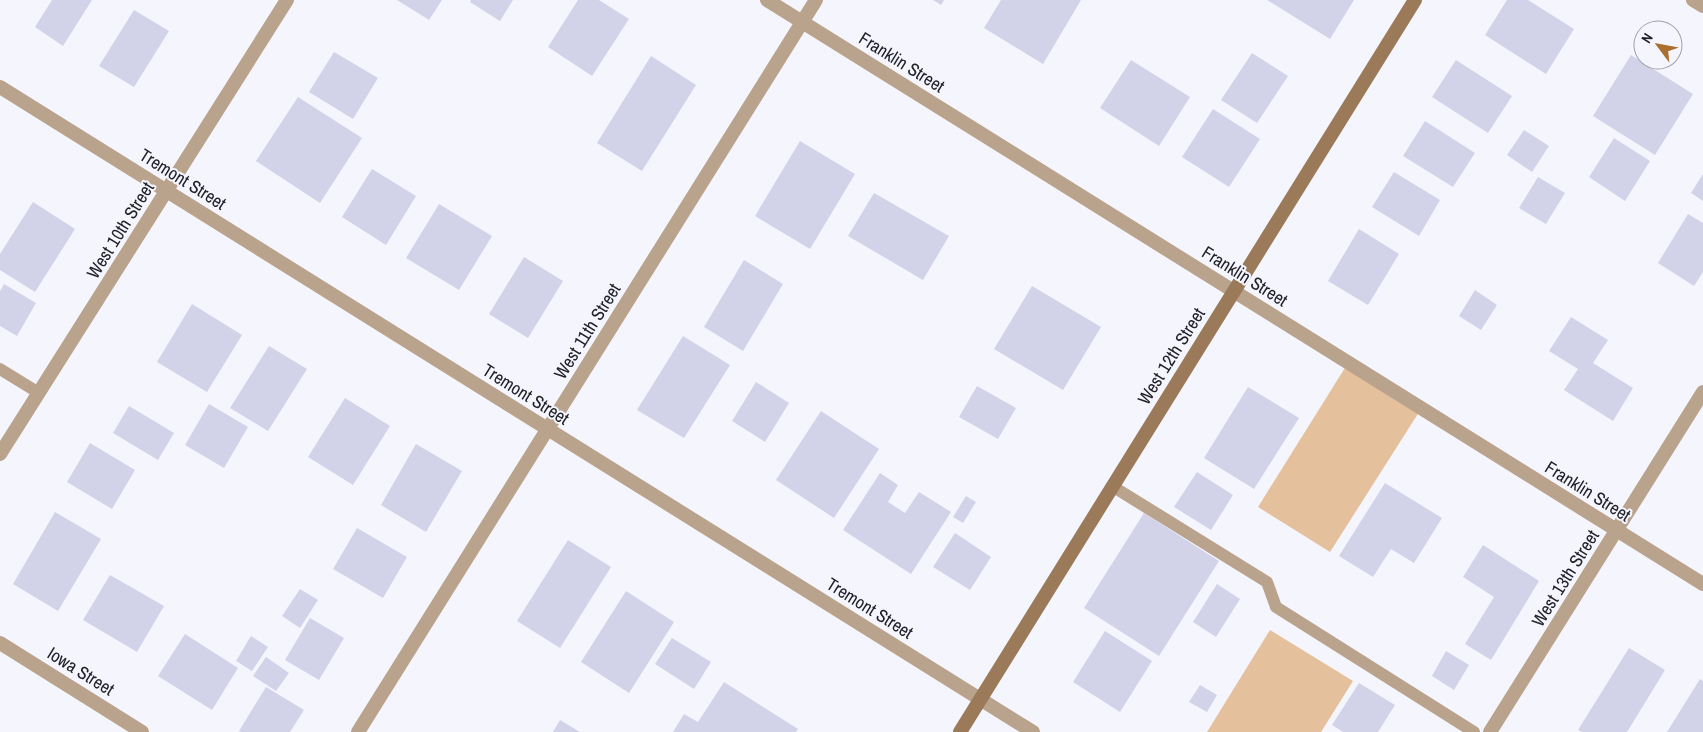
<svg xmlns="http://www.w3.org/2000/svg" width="1703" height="732" font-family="'Archivo Narrow',sans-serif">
  <rect width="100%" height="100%" fill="#f5f5fe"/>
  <path fill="#e5c09c" d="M1348,363L1421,409L1330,552L1258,507Z
    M1270,630L1353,681L1321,732H1207Z"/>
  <path fill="#d2d3e9" d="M52,0H92L63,46L35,27Z
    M397,0H442L429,20Z
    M471,0H513L500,21L470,2Z
    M578,0H599L629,19L592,76L548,47Z
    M933,0H944L941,5Z
    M1001,0H1081L1043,64L984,28Z
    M1267,0H1354L1330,39Z
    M1507,0H1528L1574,29L1546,74L1485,35Z
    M134,10L169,31L134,87L99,66Z
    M334,52L378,78L353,119L309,92Z
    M1252,53L1288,76L1257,123L1221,100Z
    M1631,55L1693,94L1655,155L1593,116Z
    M651,56L696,85L642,171L597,143Z
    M1131,60L1190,97L1159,146L1100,108Z
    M1456,60L1512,96L1488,133L1432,97Z
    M298,97L362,138L320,203L256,161Z
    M1213,109L1260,139L1229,187L1182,157Z
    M1425,121L1475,153L1453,187L1403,156Z
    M1524,130L1549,146L1532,172L1507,155Z
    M1614,138L1650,161L1625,201L1589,177Z
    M800,141L855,174L810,249L755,216Z
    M372,169L416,196L386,245L342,217Z
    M1394,172L1440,200L1419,236L1372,207Z
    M1703,174V201L1691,193Z
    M1538,177L1565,193L1546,224L1519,208Z
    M874,193L949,236L923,280L848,236Z
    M33,202L75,229L35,292L0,270V254Z
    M439,204L492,236L459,290L406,258Z
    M1688,214L1703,223V272L1694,286L1658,263Z
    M1359,229L1399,254L1368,305L1328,281Z
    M524,257L563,281L528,338L489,314Z
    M744,260L783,284L743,351L704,327Z
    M4,284L36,303L17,336L0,326V291Z
    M1032,286L1101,327L1063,390L994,349Z
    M1475,290L1497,305L1481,330L1459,316Z
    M192,304L242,335L207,392L157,362Z
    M1571,317L1608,340L1593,363L1633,388L1613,421L1564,390L1578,369L1549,351Z
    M683,336L730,365L684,438L637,410Z
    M269,346L307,369L268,431L230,408Z
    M756,382L789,403L765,442L732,421Z
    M977,386L1016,408L998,439L959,417Z
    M1248,387L1299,418L1254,489L1204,458Z
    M345,398L390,426L353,485L308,457Z
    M209,404L248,427L224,468L185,445Z
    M129,406L174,433L158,460L113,433Z
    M821,411L879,449L834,518L776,480Z
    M90,443L135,470L112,509L67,482Z
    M416,444L462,471L426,532L381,505Z
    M1197,472L1233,495L1211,530L1174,507Z
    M880,473L898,485L888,502L905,513L919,492L951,512L911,574L843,530Z
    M1385,483L1442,518L1414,563L1391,549L1373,577L1339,556Z
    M966,496L976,502L963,523L953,517Z
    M55,512L101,539L58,611L13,584Z
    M1144,513L1219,561L1159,656L1084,608Z
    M357,528L407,557L383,598L333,569Z
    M955,533L991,557L970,590L933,567Z
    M568,540L611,567L560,648L517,621Z
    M1483,545L1539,581L1491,660L1465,644L1494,597L1463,577Z
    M110,575L164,606L137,652L83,620Z
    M1217,584L1240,599L1216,637L1193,622Z
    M300,589L318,600L300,628L282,616Z
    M626,591L674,622L629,693L581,662Z
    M310,618L344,638L319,680L285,660Z
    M1105,631L1152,661L1120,712L1073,682Z
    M185,634L238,668L212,710L158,676Z
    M251,636L268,647L252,671L236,661Z
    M672,638L711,662L694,689L655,664Z
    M1629,648L1665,670L1627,732H1582L1578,730Z
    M1446,651L1469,665L1454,690L1432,676Z
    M266,657L289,673L276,691L253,676Z
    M1700,679L1703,681V732H1667Z
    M724,682L798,729L796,732H673L684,714L698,722Z
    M1359,683L1395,705L1378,732H1343L1332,725Z
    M1200,685L1217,695L1207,712L1189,702Z
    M266,687L304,710L290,732H241L239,731Z
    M560,720L580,732H553Z"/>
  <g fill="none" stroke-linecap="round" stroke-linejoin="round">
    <path stroke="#baa38c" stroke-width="12" d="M0,369L39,393
      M1112,486L1267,582L1276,607L1474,732"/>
    <path stroke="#baa38c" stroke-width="14" d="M767,0L1703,584
      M1693,0L1703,6
      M0,87L1033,732
      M0,454L287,0
      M0,643L142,732
      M358,732L816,0
      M1490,732L1703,392"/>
    <path stroke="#9b7a59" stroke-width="14" d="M960,732L1415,0"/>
  </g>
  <g text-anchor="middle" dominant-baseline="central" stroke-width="4" stroke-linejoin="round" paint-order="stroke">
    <g font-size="18" fill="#212129" stroke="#f5f5fe">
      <text transform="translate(902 62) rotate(32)">Franklin Street</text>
      <text transform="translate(183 179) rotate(32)">Tremont Street</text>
      <text transform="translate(120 230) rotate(-58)">West 10th Street</text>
      <text transform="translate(1245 276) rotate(32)">Franklin Street</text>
      <text transform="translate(587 331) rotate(-58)">West 11th Street</text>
      <text transform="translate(1171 356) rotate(-58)">West 12th Street</text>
      <text transform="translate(526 394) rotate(32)">Tremont Street</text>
      <text transform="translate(1588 491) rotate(32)">Franklin Street</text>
      <text transform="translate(1565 578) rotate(-58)">West 13th Street</text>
      <text transform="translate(870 608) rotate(32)">Tremont Street</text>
      <text transform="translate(81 671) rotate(32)">Iowa Street</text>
    </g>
  </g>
  <g transform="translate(1658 45) rotate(302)"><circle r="24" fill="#f5f5fe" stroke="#a0a0a9"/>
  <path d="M0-4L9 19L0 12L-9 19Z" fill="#a9702f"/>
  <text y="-8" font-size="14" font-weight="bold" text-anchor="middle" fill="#212129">N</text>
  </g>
</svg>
